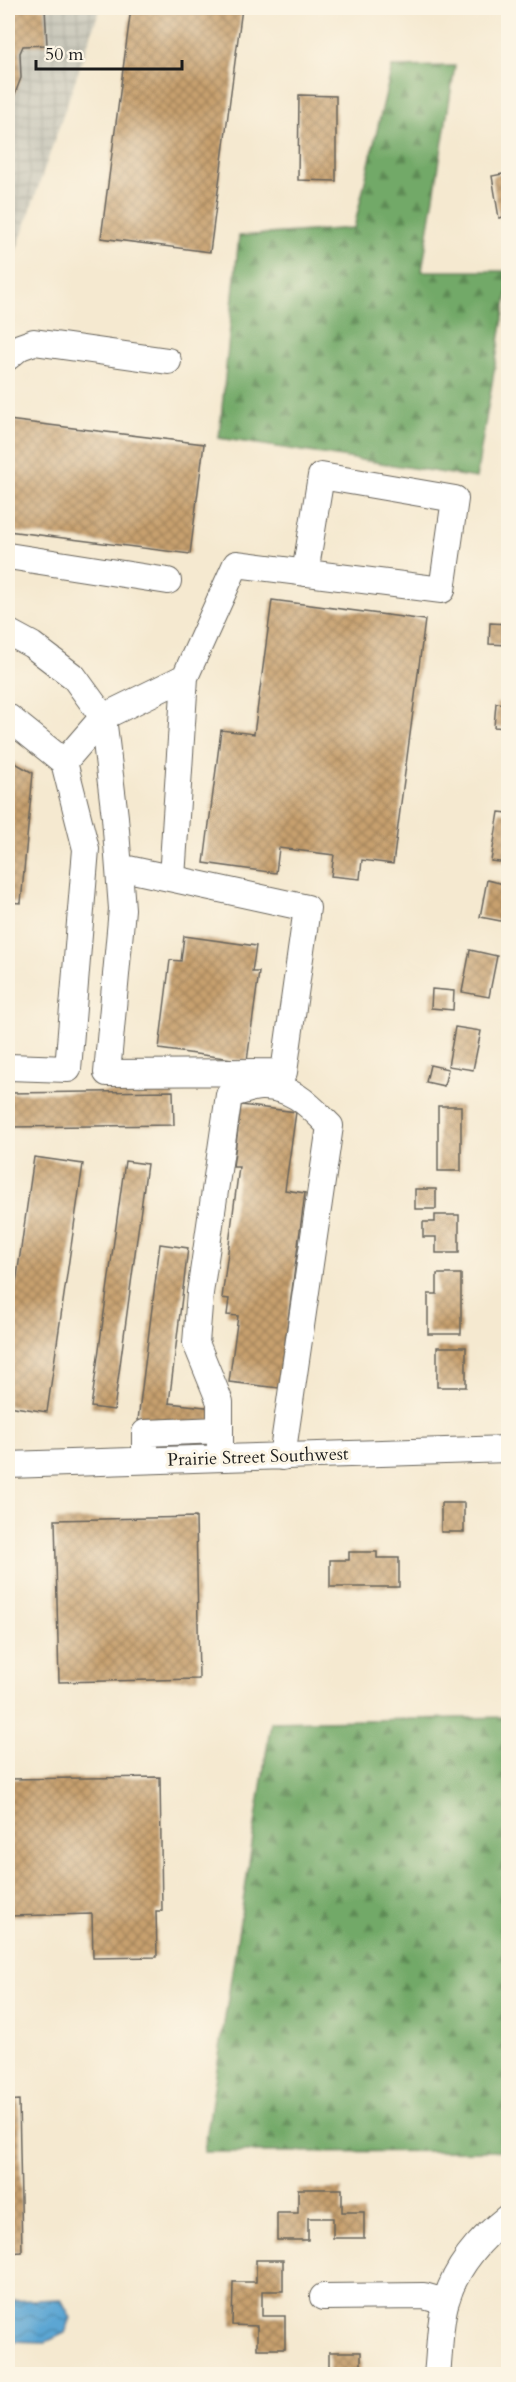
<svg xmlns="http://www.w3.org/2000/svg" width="516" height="2382" font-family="Cardo,serif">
  <defs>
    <pattern id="industrial-grid" width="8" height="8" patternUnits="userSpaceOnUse" patternTransform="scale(1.5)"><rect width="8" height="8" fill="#c6c5b8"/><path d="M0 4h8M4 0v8" fill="none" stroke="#aaa99e"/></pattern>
    <pattern id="forest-firs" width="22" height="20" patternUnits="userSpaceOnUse" patternTransform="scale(1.5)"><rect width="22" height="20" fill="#72a967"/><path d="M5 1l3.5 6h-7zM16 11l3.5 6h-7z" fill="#5d8954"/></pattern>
    <pattern id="water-waves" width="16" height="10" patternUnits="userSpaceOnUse" patternTransform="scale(1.5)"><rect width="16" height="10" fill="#5ba6d3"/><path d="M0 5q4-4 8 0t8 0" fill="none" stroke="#4a86aa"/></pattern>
    <pattern id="building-cross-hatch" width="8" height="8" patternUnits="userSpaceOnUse" patternTransform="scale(1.5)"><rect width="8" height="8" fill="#c7a06e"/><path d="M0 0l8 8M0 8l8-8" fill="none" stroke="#a1825a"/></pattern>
  </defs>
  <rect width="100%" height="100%" fill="#fcf5e5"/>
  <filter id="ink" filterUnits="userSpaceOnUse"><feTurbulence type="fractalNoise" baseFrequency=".0167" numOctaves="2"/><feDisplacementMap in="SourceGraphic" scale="12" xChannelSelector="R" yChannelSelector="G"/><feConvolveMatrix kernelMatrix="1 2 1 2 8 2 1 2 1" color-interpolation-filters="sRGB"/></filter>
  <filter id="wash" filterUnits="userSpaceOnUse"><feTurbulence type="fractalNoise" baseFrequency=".008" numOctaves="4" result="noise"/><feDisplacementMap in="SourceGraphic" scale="24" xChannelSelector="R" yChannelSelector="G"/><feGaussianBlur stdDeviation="1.35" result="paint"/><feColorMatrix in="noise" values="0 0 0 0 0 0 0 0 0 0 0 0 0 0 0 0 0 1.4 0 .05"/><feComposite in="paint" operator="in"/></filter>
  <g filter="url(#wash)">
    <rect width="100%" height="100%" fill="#f5e9d0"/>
    <path fill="url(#industrial-grid)" d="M8,8H100L8,275Z"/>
    <path fill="url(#forest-firs)" stroke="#476242" stroke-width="1.5" d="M455,66L422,271H508V289L476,478L219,438L239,236L354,228L392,67Z
      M508,1717V2151L204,2152L271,1722Z"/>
    <path fill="url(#water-waves)" stroke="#3c6178" stroke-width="1.5" d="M61,2299L71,2318L65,2333L46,2342L8,2341V2301Z"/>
    <g id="blocks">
      <path fill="url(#building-cross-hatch)" d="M8,8H45L47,45L23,46L20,53L21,78L8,112Z
        M131,8H242L210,252L101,238Z
        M299,95L336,96V181L298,180Z
        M508,173V216L499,218L492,176Z
        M8,420L204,444L190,554L8,531Z
        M272,600L425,620L393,864L362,860L360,879L331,876L334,855L279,848L276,873L204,863L221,730L254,734Z
        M490,623L508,624V645L489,644Z
        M496,703L508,704V728L494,727Z
        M8,759L33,773L21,903L8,902Z
        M499,812L508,813V863L491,861Z
        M487,880L508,885V907L506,922L480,917Z
        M184,936L256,946L252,972H259L247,1061L159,1049L170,960L181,961Z
        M470,950L497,956L489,997L462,992Z
        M432,989L454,991L453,1010L431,1008Z
        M455,1027L481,1031L473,1070L448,1066Z
        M430,1065L448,1069L444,1086L426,1082Z
        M173,1091L174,1125L8,1127V1093Z
        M241,1105L296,1112L285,1190L305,1193L279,1388L229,1382L238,1316L227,1315L229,1299L222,1298L239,1167H233Z
        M438,1106H461V1171H438Z
        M34,1157L83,1164L47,1412L8,1406V1339Z
        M125,1161L147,1164L114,1410L91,1407Z
        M415,1189H436V1209H415Z
        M435,1215H459V1253H436V1237H423V1222H435Z
        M160,1244L188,1248L169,1403L214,1408L211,1429L138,1420Z
        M437,1274H461V1334H428V1294H437Z
        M437,1347H466V1387H437Z
        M441,1503H464V1532H441Z
        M196,1517L199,1679L59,1682L55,1520Z
        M349,1552H377V1558H399V1587H330V1560H349Z
        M160,1777L162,1911H156L157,1957L93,1958L92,1914L8,1916V1779Z
        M19,2100L22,2252L8,2253V2101Z
        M298,2189H342V2212H364V2238H333V2218H308V2240H277V2213H298Z
        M256,2260H283V2291H262V2316H285V2349H257V2326L232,2325L233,2282H256Z
        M329,2352H361V2374H329Z"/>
    </g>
  </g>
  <g filter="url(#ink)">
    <use href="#blocks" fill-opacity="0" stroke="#68645b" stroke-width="1.5"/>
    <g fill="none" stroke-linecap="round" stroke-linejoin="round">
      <defs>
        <path id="minor" d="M8,357L20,347L34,342L168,361
          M8,556L168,581
          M8,632L32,645L74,677L103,717L115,817L122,909L107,1073L284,1072L307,908L119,867
          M8,717L64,762L86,849L68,1069L8,1067
          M64,762L103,717L185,677
          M172,878L185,677L236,564L442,590L455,499L321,476L305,573
          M220,1430V1402L196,1343L200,1293L229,1095C239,1093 251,1087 261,1087C293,1086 310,1106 330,1126L282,1457
          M145,1460V1433L220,1430V1447
          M8,1465L508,1449
          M323,2297L424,2296L445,2302
          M437,2374C440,2352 439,2322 446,2301C456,2266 480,2239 508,2217"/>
      </defs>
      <use href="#minor" stroke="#68645b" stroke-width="28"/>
      <use href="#minor" stroke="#fff" stroke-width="26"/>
    </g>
  </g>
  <g text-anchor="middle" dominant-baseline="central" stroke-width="6" stroke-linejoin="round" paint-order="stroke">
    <g font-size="18" fill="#1c1c1c" stroke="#fcf5e5">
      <text transform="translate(258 1457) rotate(-2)">Prairie Street Southwest</text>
    </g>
  </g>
  <rect width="516" height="2382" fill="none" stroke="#fcf5e5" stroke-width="30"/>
  <path d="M36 60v9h146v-9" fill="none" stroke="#1c1c1c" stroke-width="3"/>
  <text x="45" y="60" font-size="18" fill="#1c1c1c" stroke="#fcf5e5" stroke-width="4.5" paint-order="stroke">50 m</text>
</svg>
